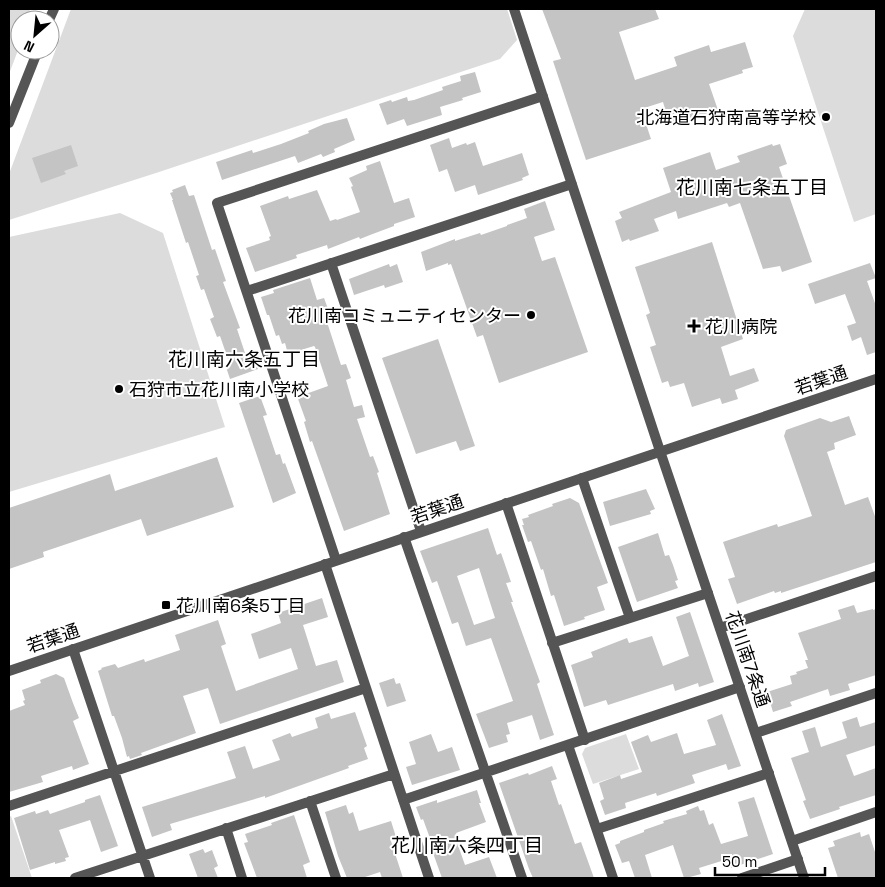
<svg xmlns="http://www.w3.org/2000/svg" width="885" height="887" font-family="'Space Grotesk','Noto Sans JP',sans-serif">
  <rect width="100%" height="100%" fill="#fff"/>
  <path fill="#dcdcdc" d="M9,9H30L28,20H20V45L9,74Z
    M71,9H507L517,40L500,59L156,173L9,220V174Z
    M805,9H876V214L854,222L793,36Z
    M120,213L163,233L225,427L9,492V237Z
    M626,734L639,769L593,784L582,754L585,748Z
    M11,816L32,878H9V817Z"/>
  <path fill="#c4c4c4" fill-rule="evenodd" d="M542,9H655L659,19L619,32L635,80L677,66L674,57L709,45L711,52L745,42L753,67L742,70L743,73L709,84L718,110L670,125L663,102L641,109L651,139L586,160L553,61L561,59Z
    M475,72L481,92L462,98L463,100L440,107L442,115L407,126L404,119L387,125L379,104L391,100L392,102L407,97L408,101L414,100L443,90L442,87L461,81L460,76Z
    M347,118L355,140L334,149L335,152L323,157L321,154L298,163L295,156L222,180L216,162L252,150L253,153L281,144L309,133L308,131L324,124Z
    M449,138L452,148L466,143L467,145L475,142L483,166L522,153L529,175L522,178L523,180L478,195L475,185L455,192L447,169L439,172L430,145Z
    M772,144L773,146L780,144L787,164L779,167L812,262L782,272L780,266L763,269L740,203L729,207L727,203L678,219L676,211L654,219L659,231L630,241L629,239L622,242L615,221L622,218L619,212L671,192L663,168L710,152L716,170L740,162L737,156Z
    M71,145L78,166L64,171L66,174L41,183L32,158Z
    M380,161L394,203L409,198L415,217L394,224V226L370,235L360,239L359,237L328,249L327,245L296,255L297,258L255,272L246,248L270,240L269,237L271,236L260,206L288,196L289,199L317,190L330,221L336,219L337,220L360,212L351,187L353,186L349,178L367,170L366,166Z
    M185,185L189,196L194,195L212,250L215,249L226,281L223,282L240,328L237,329L246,356L252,354L258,369L230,379L225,364L229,362L220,336L217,337L210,319L214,317L204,289L201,290L196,276L199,275L188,242L186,243L172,200H173L170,193L173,192L172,190Z
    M545,201L555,230L534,237L542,261L555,257L588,352L499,383L483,335L477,337L451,264L448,265V263L426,271L421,252L455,239V241L480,233L481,235L507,226V225L527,218L524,209Z
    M712,242L743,339L721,347L730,376L754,368L759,381L735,390L738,399L722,404L720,398L692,407L684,383L670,387L668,381L662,383L650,347L656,345L646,315L650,313L635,267Z
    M870,263L876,278L867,281L876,306V352L867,355L861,337L852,341L847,326L856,323L845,294L815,304L808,284Z
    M389,264L390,267L397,264L403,282L385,288L384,285L354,295L349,279Z
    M310,278L317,300L324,298L331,317L326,319L341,365L346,364L351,378L346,380L354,407L362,405L365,417L357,419L370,457L373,456L379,472L377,473L390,514L344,531L312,441L310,442L304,422L306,421L298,399L304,397L303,395L328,386L315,347L314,346L288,354L285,343L282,344L279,335L276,336L269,315H267L261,297L274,293L273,290Z
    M438,339L475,446L460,451L456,441L416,454L382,358Z
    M260,396L267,415L263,416L276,455L280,454L283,464L285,463L296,493L273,503L239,403Z
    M849,416L856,435L834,443L835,449L827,452L845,505L868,497L876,519V562L781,593V591L775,593L774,591L737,604L728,579L735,577L723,542L777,524L778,527L812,516L784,436L786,430L820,418L831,422Z
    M217,457L234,507L147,536L141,519L43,552L44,557L9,569V508L110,474L115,491Z
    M646,489L655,509L650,511L651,514L610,526L603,502Z
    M570,498L579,503L608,583L597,587L605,610L584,617L585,619L564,626L554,595L551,596L543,569L541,570L531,541L528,542L522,525H524L522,519L529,517L528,515L553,506L552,504Z
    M488,528L497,555L501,553L511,582L506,583L513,602H511L540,682L537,684L554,735L540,740L532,715L507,723L510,734L506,735L508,742L489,748L476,714L513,701L491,638L466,646L458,622L452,624L437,581L432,583L420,551ZM479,568L495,618L474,625L457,576Z
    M658,533L665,556L669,555L673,565L678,580L675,581L678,588L637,602L618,547Z
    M322,598L328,617L303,625L316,666L337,660L344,682L220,724L208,688L183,696L196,733L141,753L142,755L130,759L129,756L127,757L122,738L114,716H112L98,671L102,669L101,668L115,664L118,668L144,659L145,662L180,650L175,635L218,620L226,644L221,646L236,691L298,669L291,648L259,659L251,634L281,623L278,613Z
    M854,605L857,613L873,609V610L876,609V675L848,684L850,690L830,696L828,689L790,702L792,706L773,712L767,692L792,684L790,676L797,674L796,672L808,668L805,660H808L798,633L841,619L838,610Z
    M690,612L714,682L699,687L698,683L675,691L673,684L608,705L606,700L584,707L571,665L593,657L591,652L627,638L629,643L652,636L663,666L689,656L676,617Z
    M56,674L64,678L73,703L79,718L73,721L89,764L73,770L72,766L41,776L43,782L9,792V711L25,705L23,701L25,700L22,690L41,683L40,680Z
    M394,678L396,684L400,683L406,701L387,707L379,683Z
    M355,712L367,746L364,748L368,759L348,766L349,768L265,798V796L170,824L172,830L152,837L142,807L236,778L227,752L245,746L253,769L280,760L272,740L290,733L292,737L318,728L315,718L329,713L331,719Z
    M722,714L741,766L728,770L726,764L692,775L695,783L657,796L656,793L625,803L626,808L605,815L600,801L604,799L599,783L620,775L621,779L642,772L631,742L648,735L651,742L677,733L684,754L716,745L707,720Z
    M857,717L860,727L876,722V745L846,755L854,776L876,768V795L839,807L840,809L810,819L803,801L806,800L791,758L809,752L802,731L815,727L821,747L847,738L842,722Z
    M431,734L438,752L452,747L460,770L412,785L406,767L416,764L409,742Z
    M552,766L557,779L551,781L559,805L561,804L575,844L581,842L594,878H533L529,869L499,783L528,773L529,775Z
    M477,790L481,803H479L486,822L456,833L457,836L455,837L465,865L489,857L497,878H442L433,853L435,852L423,819L421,820L416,807L437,800V803Z
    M100,795L118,846L101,852L90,820L59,830L69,857L65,858L66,861L55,864V862L30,870L14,818L35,811L36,814L48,810L50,814L85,802V800Z
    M754,797L773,854L731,868L728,859L699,868L701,874L686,878H684L673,845L645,855L652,878H635L629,861L622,863L615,845L620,843V841L644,832V830L664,823L663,821L687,814L686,811L698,806L700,811L704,810L709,825L713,823L721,844L748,836L738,802Z
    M346,805L349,814L353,812L359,831L391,821L396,837L390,838L403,878H382L380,872L362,878H347L338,856L325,812Z
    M294,815L310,862L303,865L307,878H257L244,843L248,842L245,834L272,825L271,823Z
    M860,832L861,837L869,834L876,855V878H838L828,848L835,846L833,841Z
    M203,849L205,853L212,850L218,866L214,868L218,878H198L189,854Z"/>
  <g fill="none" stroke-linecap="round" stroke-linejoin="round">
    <path stroke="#555" stroke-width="10" d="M514,9L660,451
      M49,20L54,9
      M9,123L38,50
      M331,263L421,531
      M247,291L572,184
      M582,478L630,618
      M506,503L585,740
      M404,537L522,878
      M336,560L217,203L543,96
      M325,564L429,878
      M720,628L876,576
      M552,643L708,593
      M73,649L150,878
      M756,733L876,693
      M568,745L613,878
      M403,800L740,687
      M310,801L336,878
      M9,806L366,688
      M226,828L242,878
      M597,829L769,773
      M792,841L876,812
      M75,878L394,774
      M742,878L798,859"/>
    <path stroke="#555" stroke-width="10" d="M660,451L804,878
      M9,671L876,379"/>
  </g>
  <g fill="#000" stroke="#fff" stroke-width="2">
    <circle cx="826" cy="117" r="5"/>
    <circle cx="531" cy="315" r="5"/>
    <path d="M691.5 318.5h5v5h5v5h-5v5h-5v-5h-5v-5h5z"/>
    <circle cx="119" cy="389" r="5"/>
    <rect x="161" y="600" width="10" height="10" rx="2.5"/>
  </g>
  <g text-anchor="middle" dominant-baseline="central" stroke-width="4" stroke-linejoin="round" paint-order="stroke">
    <g font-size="18" fill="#000" stroke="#fff" text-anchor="start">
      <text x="816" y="117" text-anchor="end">北海道石狩南高等学校</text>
      <text x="521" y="315" text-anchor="end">花川南コミュニティセンター</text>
      <text x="705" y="326">花川病院</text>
      <text x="129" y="389">石狩市立花川南小学校</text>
      <text x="176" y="605">花川南6条5丁目</text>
    </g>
    <g font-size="18" fill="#000" stroke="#fff">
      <text transform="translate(821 380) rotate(-19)">若葉通</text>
      <text transform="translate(437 509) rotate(-19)">若葉通</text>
      <text transform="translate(53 638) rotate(-19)">若葉通</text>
      <text transform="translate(748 659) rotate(71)">花川南7条通</text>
    </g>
    <g font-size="19" fill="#000" stroke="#fff">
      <text x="752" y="187">花川南七条五丁目</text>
      <text x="244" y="359">花川南六条五丁目</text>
      <text x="467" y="845">花川南六条四丁目</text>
    </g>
  </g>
  <rect width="885" height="887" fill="none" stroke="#000000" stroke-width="20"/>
  <g transform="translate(35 35) rotate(207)"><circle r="24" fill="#ffffff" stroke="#999999"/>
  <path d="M0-4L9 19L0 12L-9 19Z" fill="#000000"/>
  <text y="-8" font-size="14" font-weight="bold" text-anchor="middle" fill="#000000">N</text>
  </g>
  <path d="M715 867v8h110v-8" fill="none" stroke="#000000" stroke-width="2.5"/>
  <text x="722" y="867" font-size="15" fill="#000000" stroke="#ffffff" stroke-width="4" paint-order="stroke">50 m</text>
</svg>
